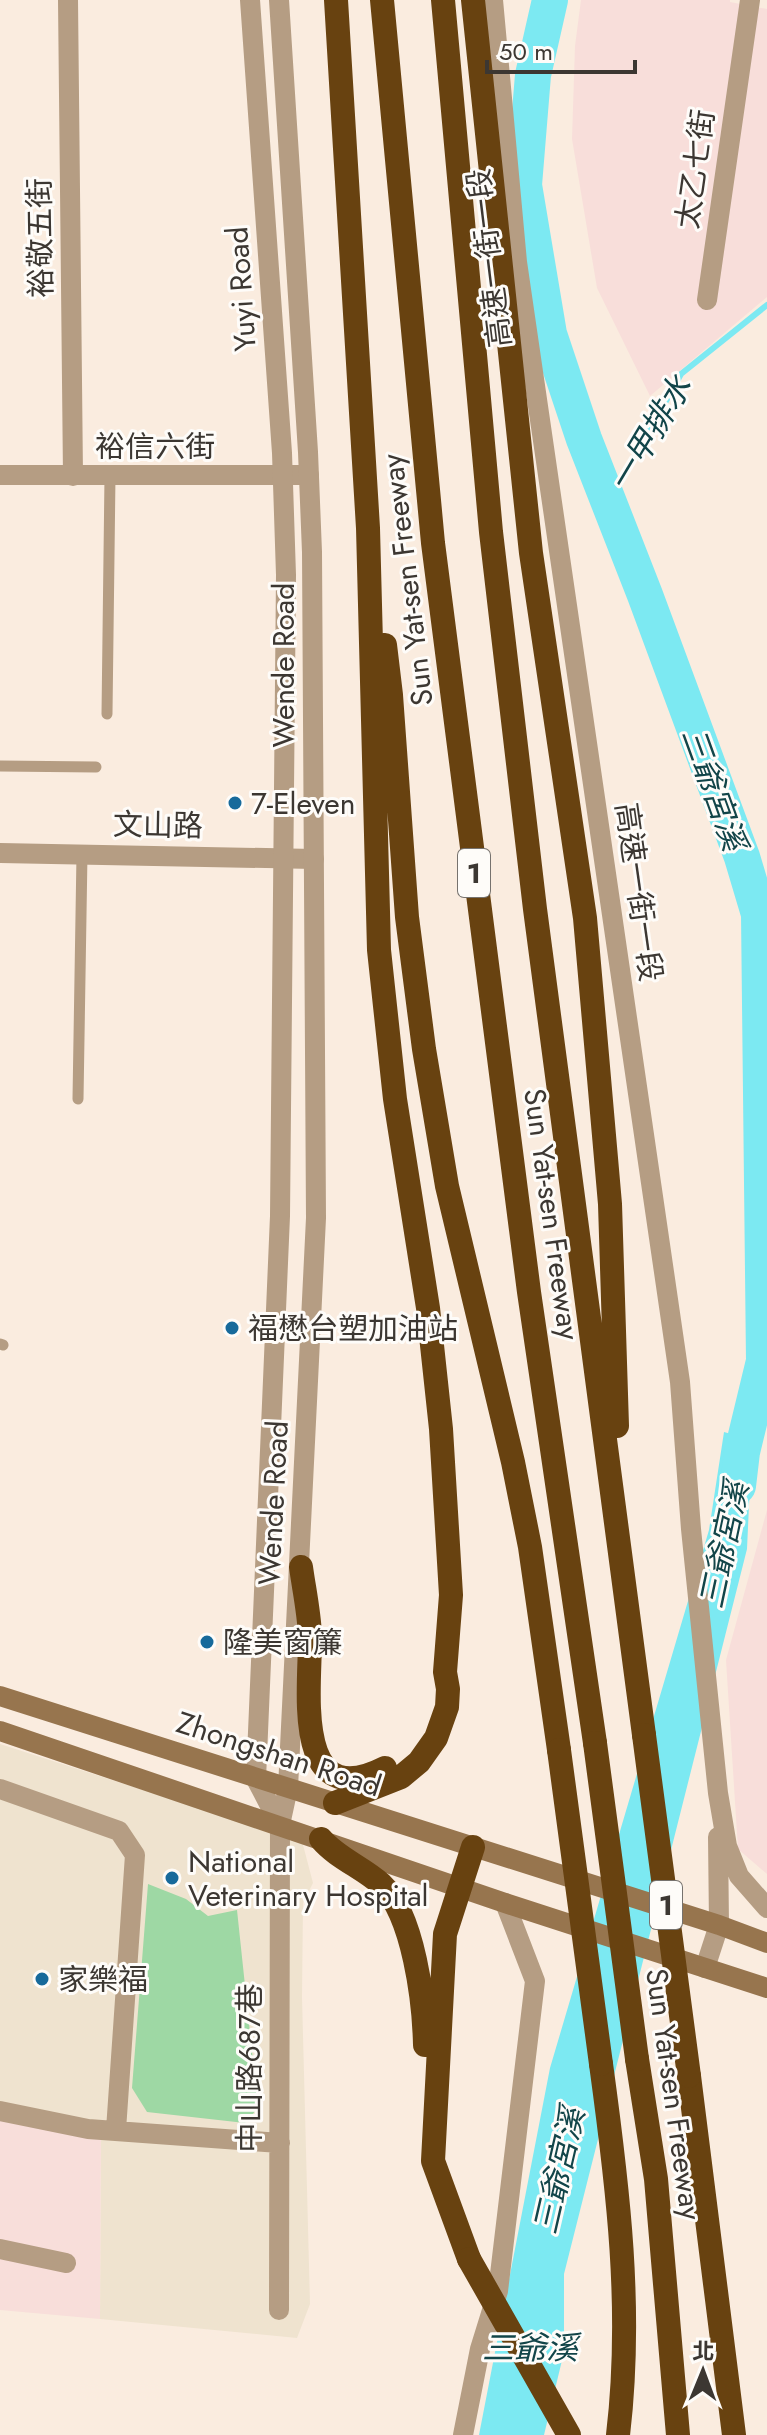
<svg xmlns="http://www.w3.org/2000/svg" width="767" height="2435" font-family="Jost,'Noto Sans TC',sans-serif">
  <rect width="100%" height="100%" fill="#faecdf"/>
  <path fill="#efe3cf" d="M0,1744L302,1841L313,1883L303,1903L302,1997L310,2304L297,2338L100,2319L101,2127L0,2102Z"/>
  <path fill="#f8deda" d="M581,0H730V2L767,9V297L650,396L597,288L572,139L575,46Z
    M767,1510V1874L738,1849L726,1660Z
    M0,2102L101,2126L100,2319L0,2310Z"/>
  <path fill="#9ed8a4" d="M148,1884L186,1899L208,1916L237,1910L258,2108L245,2123L147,2112L132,2088Z"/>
  <path fill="#7ce9f2" d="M724,1432L752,1440L747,1549L564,2274V2352L544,2435H479L550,2068L709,1530Z"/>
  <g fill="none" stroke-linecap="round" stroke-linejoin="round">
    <path stroke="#7ce9f2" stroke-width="6" d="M609,503L681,374L767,305"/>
    <path stroke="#7ce9f2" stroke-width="36" d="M550,0L533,75L524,185L549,334L584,439L645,595L742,857L759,914L764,1361L742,1452L738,1486"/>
    <path stroke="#b59d83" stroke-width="11" d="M107,714L110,476
      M0,766L96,767
      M78,1099L82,854
      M0,1344L3,1345"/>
    <path stroke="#b59d83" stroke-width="20" d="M68,0L73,476
      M493,0L517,262L680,1382L691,1529L718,1793L727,1846L739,1876L767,1908
      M707,300L750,0
      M0,475H309
      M0,853L314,859
      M0,1789L119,1831L135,1855L116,2130
      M705,1968L719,1925L718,1837
      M0,2111L88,2129L280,2143
      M0,2249L66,2263
      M279,2310L280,1825
      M463,2435L480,2349L498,2291L535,1981L505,1903"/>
    <path stroke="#b59d83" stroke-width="20" d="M250,0L282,453L286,575L280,1216L256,1779L280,1825
      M279,0L308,452L312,552L316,1218L288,1788L280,1825"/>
    <path stroke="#97754e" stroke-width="20" d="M0,1696L719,1925L767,1943
      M0,1731L505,1903L767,1988"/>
    <path stroke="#684210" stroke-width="24" d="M382,0L433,543L529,1292L595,1743
      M443,0L491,532L535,909L644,1735
      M473,0L531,553L585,918L610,1204L617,1426
      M385,645L391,695L407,917L424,1049L447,1186L513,1462L530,1547L559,1750
      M301,1567C304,1589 309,1612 310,1635C311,1684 290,1816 385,1768
      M335,1803L401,1777L419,1762L436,1738L447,1707L448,1689L445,1672L451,1595L441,1429L428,1308L395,1099L379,950L368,528L336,0
      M321,1839C337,1858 362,1867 381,1884C414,1915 424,2002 425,2045
      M637,2059L656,2179L678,2435
      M601,2064C618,2188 633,2310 618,2435
      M689,2076L734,2435
      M469,2259L433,2161L445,1934L473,1847"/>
    <path stroke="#684210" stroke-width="24" d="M644,1735L689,2076
      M595,1743L637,2059
      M559,1750L601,2064
      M469,2259L569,2435"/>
  </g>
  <g fill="#176a9b" stroke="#fefcf9" stroke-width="3">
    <circle cx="235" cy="803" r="8"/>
    <circle cx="232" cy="1328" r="8"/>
    <circle cx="207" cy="1642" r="8"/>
    <circle cx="172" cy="1878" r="8"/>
    <circle cx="42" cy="1979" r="8"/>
  </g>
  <g text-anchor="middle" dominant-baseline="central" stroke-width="6" stroke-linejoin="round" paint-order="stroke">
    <g fill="#fefcf9" stroke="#76726e" stroke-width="2">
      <rect x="458" y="849" width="32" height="48" rx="6"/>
      <rect x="650" y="1881" width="32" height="48" rx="6"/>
    </g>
    <g font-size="28" font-weight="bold" fill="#3c3732">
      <text x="474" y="873">1</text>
      <text x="666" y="1905">1</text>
    </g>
    <g font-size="30" fill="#3c3732" stroke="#fefcf9">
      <text transform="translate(695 169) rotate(-82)">太乙七街</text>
      <text transform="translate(40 238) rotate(-91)">裕敬五街</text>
      <text transform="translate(489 258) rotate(-97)">高速一街一段</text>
      <text transform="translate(241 289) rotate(-94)">Yuyi Road</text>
      <text x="155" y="446">裕信六街</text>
      <text transform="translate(407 580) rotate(-97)">Sun Yat-sen Freeway</text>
      <text transform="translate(283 665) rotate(-90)">Wende Road</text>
      <text transform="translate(158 825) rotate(1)">文山路</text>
      <text transform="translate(639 892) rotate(82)">高速一街一段</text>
      <text transform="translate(552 1214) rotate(82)">Sun Yat-sen Freeway</text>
      <text transform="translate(273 1503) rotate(-87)">Wende Road</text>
      <text transform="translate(279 1754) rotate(18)">Zhongshan Road</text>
      <text transform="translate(249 2068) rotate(-90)">中山路687巷</text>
      <text transform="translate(674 2094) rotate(82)">Sun Yat-sen Freeway</text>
    </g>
    <g font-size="30" fill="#3c3732" stroke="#fefcf9" text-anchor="start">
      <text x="251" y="803">7-Eleven</text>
      <text x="248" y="1328">福懋台塑加油站</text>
      <text x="223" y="1642">隆美窗簾</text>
      <text x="188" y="1861">National<tspan x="188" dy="34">Veterinary Hospital</tspan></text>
      <text x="58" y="1979">家樂福</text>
    </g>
    <g font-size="32" font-style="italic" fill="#124549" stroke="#fefcf9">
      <text transform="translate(650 434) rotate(-59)">一甲排水</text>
      <text transform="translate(714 789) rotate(70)">三爺宮溪</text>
      <text transform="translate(724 1545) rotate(-78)">三爺宮溪</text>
      <text transform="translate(559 2171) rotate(-77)">三爺宮溪</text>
      <text x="530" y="2348">三爺溪</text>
    </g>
  </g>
  <g transform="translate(703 2371) rotate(1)" stroke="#fefcf9" stroke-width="6" paint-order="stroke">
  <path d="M0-6L14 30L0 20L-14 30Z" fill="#3c3732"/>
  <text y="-12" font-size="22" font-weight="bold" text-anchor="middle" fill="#3c3732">北</text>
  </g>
  <path d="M487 60v12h148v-12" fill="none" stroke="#3c3732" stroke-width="4"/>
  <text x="499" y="60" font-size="24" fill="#3c3732" stroke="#fefcf9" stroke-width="6" paint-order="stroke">50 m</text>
</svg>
